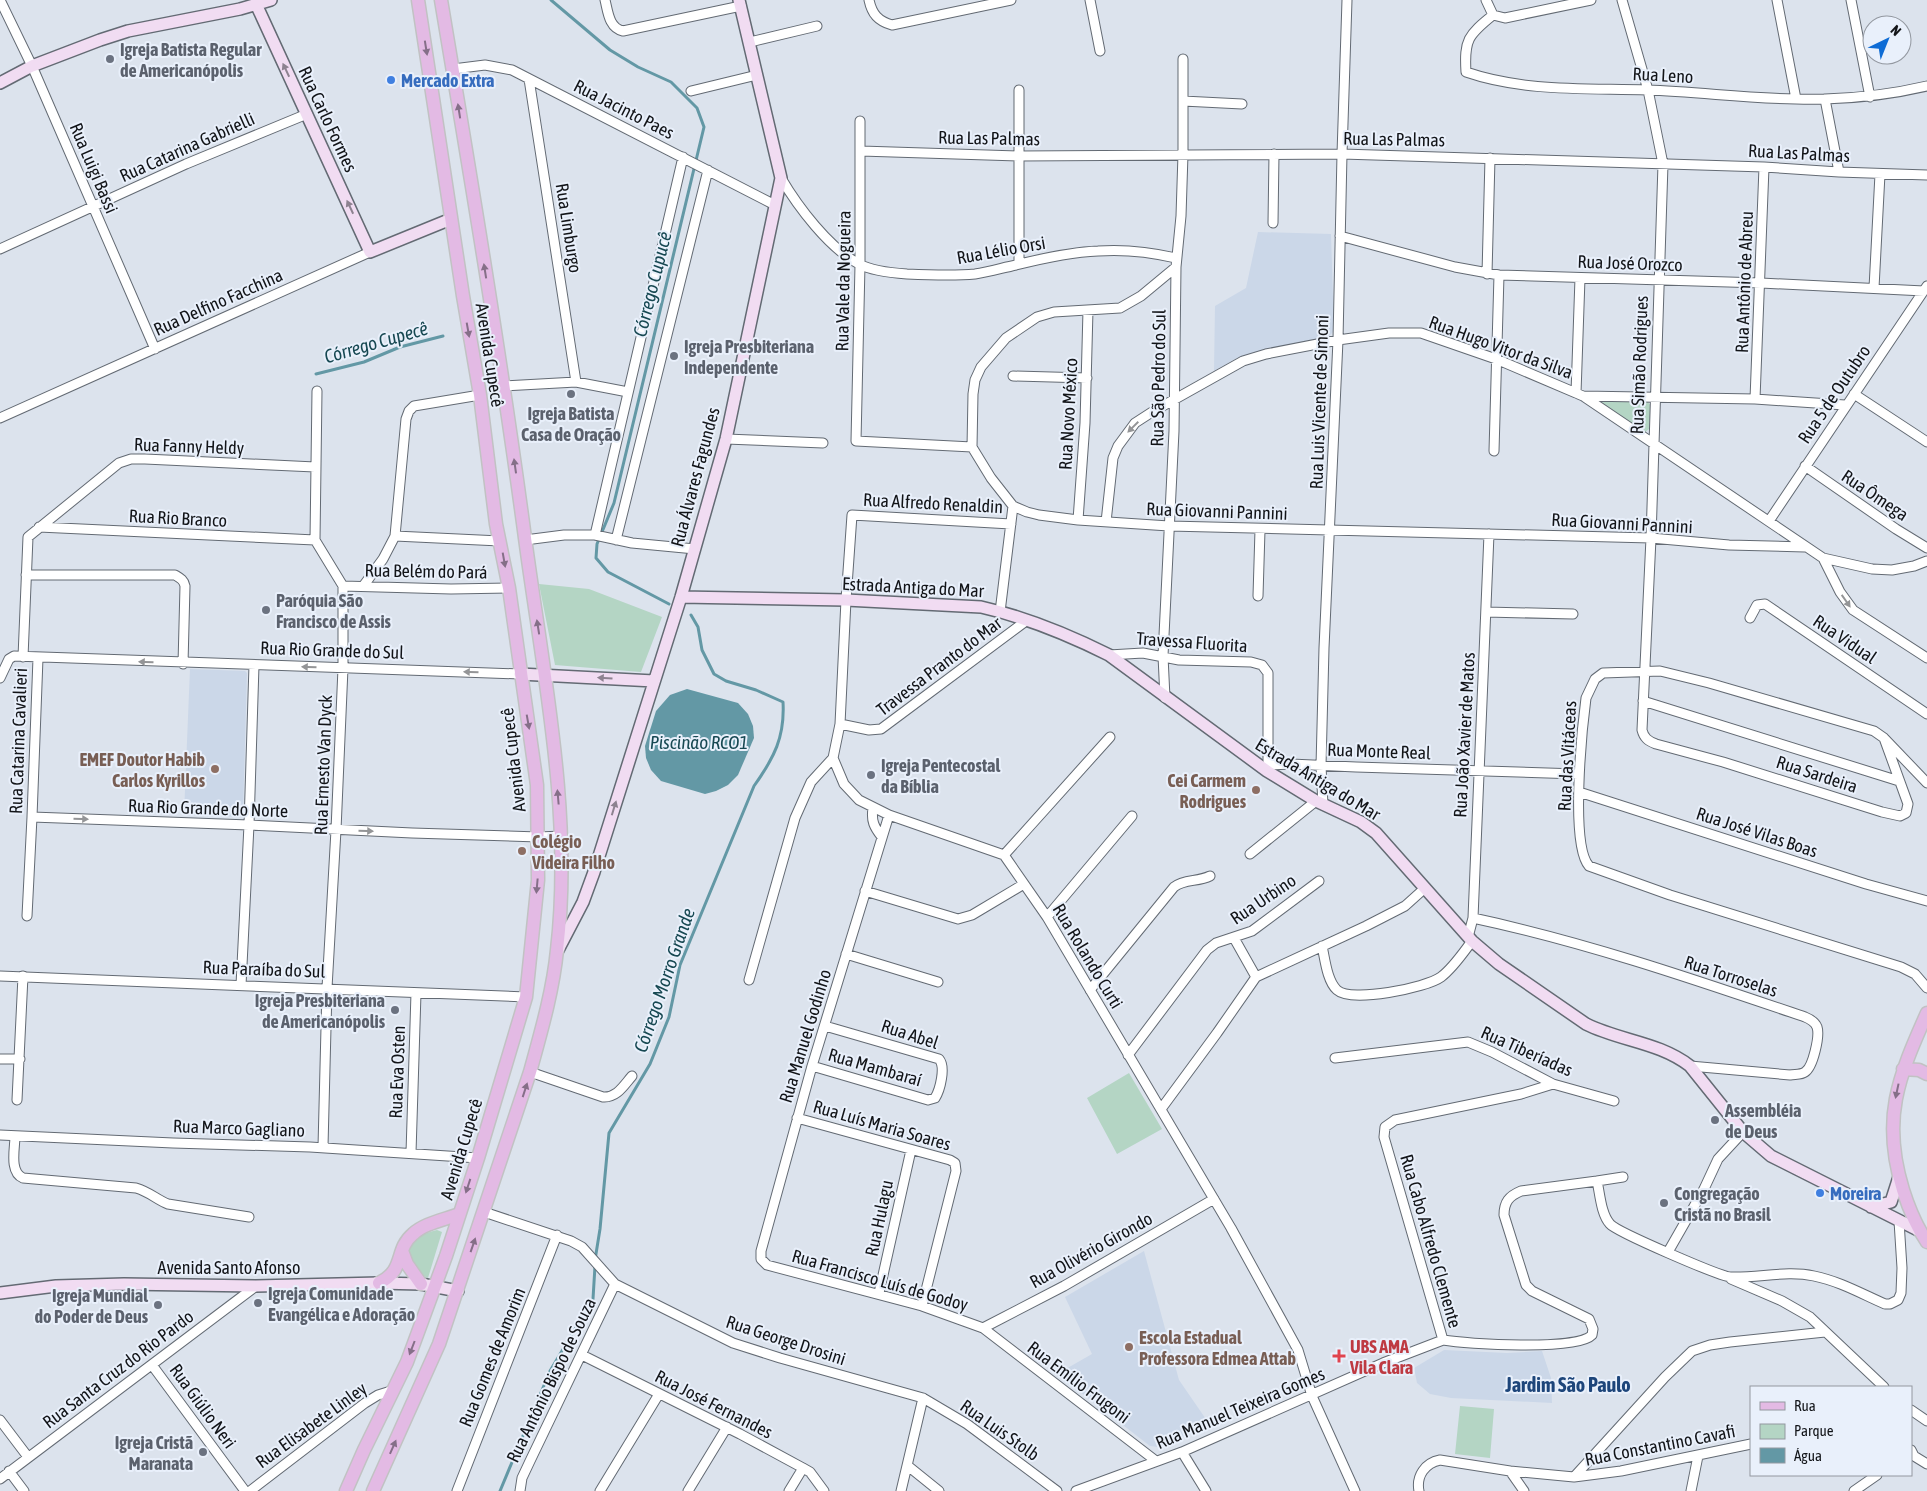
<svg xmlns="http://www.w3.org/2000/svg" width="1927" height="1491" font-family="'Asap Condensed',sans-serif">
  <rect width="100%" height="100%" fill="#dce3ed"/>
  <path fill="#cbd7e8" d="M1258,232L1331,234L1334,331L1327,338L1274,348L1237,358L1214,371L1215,306L1246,288Z
    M190,669L245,671L247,673L243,813L239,817L184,814Z
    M1144,1251L1179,1380L1210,1425L1158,1447L1150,1446L1057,1374L1092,1354L1065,1297Z
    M1444,1350L1507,1353L1542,1351L1551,1378L1552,1403L1451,1398L1430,1394L1417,1383L1414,1368Z"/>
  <path fill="#b4d5c4" d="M1601,400L1648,402L1651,406L1649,429L1643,434L1600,403Z
    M539,584L589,589L662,617L641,672L555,665Z
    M1129,1073L1162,1129L1117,1154L1087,1098Z
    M437,1230L442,1232L428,1278L414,1272L408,1250C414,1238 424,1233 437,1230Z
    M1460,1406L1494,1409L1490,1458L1455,1454Z"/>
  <path fill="#6398a5" d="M687,689L738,703L748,714L753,726L754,738L738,775L728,785L716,791L705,794L661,781L651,770L646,758L645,746L656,711L670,695Z"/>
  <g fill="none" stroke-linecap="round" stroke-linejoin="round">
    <path stroke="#6398a5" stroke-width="3" d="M551,0L610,50L638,67L671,82L697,108L704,127L614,503L597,544L596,558L608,572L669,604
      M316,374L364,362L400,347L443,336
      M595,1260L600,1229L609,1133L650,1064L669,1017L680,965L754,786C774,758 785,737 783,702L756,690L726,681L714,674L702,650L698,627L691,615
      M500,1491L550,1371L593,1299L595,1266"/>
    <defs>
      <path id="street" d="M0,0L32,66L155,349
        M605,0C608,12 609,28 623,31L741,6
        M869,0C872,14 878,21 892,25L1011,0
        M1090,0L1100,51
        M1486,0L1493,15L1505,18L1591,0
        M1622,0L1648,90L1663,164L1651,538L1642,730C1644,738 1648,741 1656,744L1723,762L1882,812L1900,816L1906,813L1908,804L1884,738
        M1777,0L1796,99
        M1851,0L1870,97
        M1493,15C1468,35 1464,40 1466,72C1524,92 1587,88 1647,90C1706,92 1766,101 1825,99C1860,98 1893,94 1927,86
        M750,42L817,26
        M453,69L485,65L512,70L775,205
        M529,79L576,382
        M1019,90V264
        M691,91L757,75
        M1825,99L1839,172
        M1183,101L1242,104
        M860,121V265L856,441L972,447
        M861,151L1019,156L1342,154L1764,167L1839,172L1927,175
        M781,178C798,207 829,248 859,264C872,271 892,273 907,274C930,275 953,276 975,274C989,272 1002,268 1016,265C1040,259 1073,252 1098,251C1125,249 1150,252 1176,258
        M1273,223L1274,154
        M1340,236L1455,267L1499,275L1761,283L1924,291
        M0,249L186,164L307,114
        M1176,267L1141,296L1120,308L1054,312L1037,317L1006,338L981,367L975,380L973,394L972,447L991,478L1013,506L1027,512L1039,515L1078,520L1169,526L1651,538L1729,545L1805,547
        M1487,274L1490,158
        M1874,288L1880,174
        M1013,376L1087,378
        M503,386L576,382L628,392
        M317,391L315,540L343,586V668L336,830L327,988L323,1147
        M1576,393L1580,278
        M1854,394L1927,442
        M1583,396L1755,399L1845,405
        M1755,399L1764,167
        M0,418L370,252
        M726,439L823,443
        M1494,451L1499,275
        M1805,466L1896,529L1927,548
        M1078,520L1085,423L1088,310
        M1769,521L1927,286
        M1106,522L1113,458L1118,446L1135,423L1152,412L1243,361L1266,354L1338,340L1389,333H1421L1496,359L1583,396L1823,558L1872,569L1892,570L1914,566L1927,561
        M1011,524L852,515L846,600L840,724L833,758L844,784L859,800L889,815L1004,855L1047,917L1231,1228L1298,1350L1312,1396L1355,1491
        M39,527L315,540
        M595,535L683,157
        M395,536L500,541
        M525,540L564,535H595L632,543L695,549
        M616,540L708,170
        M1823,558L1840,592L1853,610L1927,658
        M26,575H175C180,578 184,580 185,586L183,664
        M364,585L383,559L395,536L406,419L409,411L414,406L480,395
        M343,586L451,589L509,588
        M1258,596L1260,530
        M1000,612L1013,506
        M1486,612L1573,614
        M1750,618L1757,605L1765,604L1927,714
        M1109,655L1143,653L1179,660L1251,662L1262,665L1268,673V769
        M23,657L28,537L119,463L131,459H145L315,467
        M0,678L9,659L14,656L520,674
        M1165,698L1163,656L1174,431L1176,267L1181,216L1183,154V59
        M1643,701L1899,781
        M840,724L869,730L881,729L1026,621
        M1269,765L1291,764L1356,767L1578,774
        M1927,783L1884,738L1874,731L1709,683L1660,671L1603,673L1595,679L1586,698C1582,728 1570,845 1589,866L1670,895L1901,967L1915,974L1927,988
        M1579,792L1866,884L1927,901
        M1323,805L1321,766L1324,648L1338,340L1342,154L1347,0
        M873,808C871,821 874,827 882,837
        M889,815L812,1066L761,1251V1259L767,1265L922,1306L983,1328L1156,1461
        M32,817L249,825L412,833L539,837L562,836
        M1250,854L1316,801
        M1004,855L1110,737
        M865,891L958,919L972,915L1024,884
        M27,916L32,817L38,658
        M1047,917L1132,816
        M1473,918C1586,942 1696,980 1805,1017C1810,1019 1815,1022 1817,1027C1820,1036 1813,1067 1805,1072C1801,1075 1795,1074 1790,1075L1690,1066
        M1468,937L1473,918L1489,534
        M1234,938L1256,977
        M1322,946C1325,959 1327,981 1337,990C1351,1003 1426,988 1441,977C1453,968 1463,953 1472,941
        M846,954L938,982
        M0,976L526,997
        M749,980L795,818L811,782L833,758
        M241,985L249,825L254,665
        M1090,990L1174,887C1184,879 1198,882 1210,876
        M1128,1055L1207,950L1216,943L1252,931L1319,881
        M1335,1058L1468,1042L1492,1052L1553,1084L1614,1101
        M0,1059H20
        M812,1066L928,1100L935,1098C940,1090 946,1067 939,1059L825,1026
        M530,1072L603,1097C617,1098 624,1085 632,1076
        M17,1100L23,976
        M1161,1109L1217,1033L1256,977L1366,926L1405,906L1425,888
        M797,1118L950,1160L955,1163L956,1171L922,1306
        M0,1135L173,1143L310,1147L478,1158
        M15,1136C15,1148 9,1172 23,1178L136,1188C150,1192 157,1200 168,1204L249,1217
        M411,1153L416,993
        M1597,1181L1623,1177
        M484,1212L571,1241L582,1247L615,1284L733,1343L780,1358L923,1398L967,1424L1057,1491
        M1668,1252L1704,1189L1718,1159L1743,1132
        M1731,1279L1782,1301L1810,1317L1884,1387
        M879,1293L911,1150
        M983,1328L1064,1286L1214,1199
        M1443,1340C1467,1344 1577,1351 1592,1335L1593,1329L1589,1319L1532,1291L1526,1285L1504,1215C1504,1202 1509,1196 1521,1191L1597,1181C1600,1194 1601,1214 1610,1224C1617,1232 1721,1277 1731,1277C1759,1278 1787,1270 1814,1276C1839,1281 1862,1294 1885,1304H1890L1898,1300L1901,1293L1902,1268L1899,1221
        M1443,1340L1384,1137L1385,1127L1395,1120L1521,1094L1553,1084
        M582,1355L740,1434L803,1468L810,1472L824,1491
        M152,1365L245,1491
        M1911,1410L1927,1421
        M0,1420L28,1457
        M1911,1450L1914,1456L1927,1464
        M1182,1452L1206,1491
        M908,1466L939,1491
        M9,1471L24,1491
        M1510,1471L1524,1491
        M1574,1477L1665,1377L1692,1351L1710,1345L1730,1342L1825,1332
        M0,1479L256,1286
        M250,1491L365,1403L378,1395L394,1390
        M457,1491L557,1235
        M520,1491L522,1478L530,1461L615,1284
        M600,1491L659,1394
        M688,1491L727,1427
        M789,1491L803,1468
        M901,1491L923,1398
        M1076,1491L1182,1452L1383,1363L1443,1340
        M1419,1491C1416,1476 1425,1463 1440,1460L1510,1471L1574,1477L1621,1471L1751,1444
        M1691,1491L1698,1456
        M1854,1491L1877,1475"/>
      <path id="secondary" d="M256,4L370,252L451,219
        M0,83L32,66L100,40L128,31L240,9L271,0
        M681,597L846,600L981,607C1025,617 1069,635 1109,655L1267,771L1316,801L1361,822L1376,833L1472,941L1499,964L1586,1024C1620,1041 1659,1042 1690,1066L1743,1132L1771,1156L1918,1230
        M520,674L654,681
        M558,950L583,902L594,872L681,597L726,439L781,178L739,0
        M1871,1207L1891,1202L1899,1177
        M0,1293L56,1286L124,1284L256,1286L379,1283L421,1284L458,1291"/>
      <path id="primary" d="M1927,1013C1898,1078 1881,1119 1903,1190C1909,1209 1916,1226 1927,1242
        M1903,1069L1919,1070L1927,1074
        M402,1251L407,1264L421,1284
        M379,1283C406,1270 394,1250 413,1234C425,1223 444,1220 459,1214
        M346,1491L364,1450L407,1362L446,1256L478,1158L526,997L538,880L537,785L509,588L496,524L480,395L463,296L418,0
        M373,1491L439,1344L530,1072C541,1032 553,991 557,950C573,814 543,673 525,538C501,358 471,179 441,0"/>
    </defs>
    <use href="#street" stroke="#636a73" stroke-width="11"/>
    <use href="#secondary" stroke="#636a73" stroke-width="14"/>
    <use href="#primary" stroke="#c1c2c3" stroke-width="15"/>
    <use href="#street" stroke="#fff" stroke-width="9"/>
    <use href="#secondary" stroke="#f1dcf2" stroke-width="11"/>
    <use href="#primary" stroke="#e3bae4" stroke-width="12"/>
  </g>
  <defs><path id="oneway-solid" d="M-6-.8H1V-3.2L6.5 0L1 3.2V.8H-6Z" transform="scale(1.25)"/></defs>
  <g fill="#856f88">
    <use href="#oneway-solid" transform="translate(426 48) rotate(81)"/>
    <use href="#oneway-solid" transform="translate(459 111) rotate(-99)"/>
    <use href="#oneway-solid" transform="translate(485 271) rotate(-99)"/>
    <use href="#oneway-solid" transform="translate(468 330) rotate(80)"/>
    <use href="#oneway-solid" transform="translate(515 466) rotate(-98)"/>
    <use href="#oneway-solid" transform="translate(504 560) rotate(80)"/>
    <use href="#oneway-solid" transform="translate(538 627) rotate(-99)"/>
    <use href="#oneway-solid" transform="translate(528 722) rotate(80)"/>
    <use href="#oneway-solid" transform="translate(558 797) rotate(-95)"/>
    <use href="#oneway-solid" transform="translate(537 886) rotate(95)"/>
    <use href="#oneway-solid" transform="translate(525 1090) rotate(-72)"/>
    <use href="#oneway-solid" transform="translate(1897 1091) rotate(102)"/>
    <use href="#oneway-solid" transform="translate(468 1186) rotate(108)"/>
    <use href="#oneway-solid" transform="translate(473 1245) rotate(-71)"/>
    <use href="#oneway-solid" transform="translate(412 1348) rotate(111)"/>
    <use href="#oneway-solid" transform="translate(393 1447) rotate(-66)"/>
  </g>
  <g fill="#8d8290">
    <use href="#oneway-solid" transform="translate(286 70) rotate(-115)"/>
    <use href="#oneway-solid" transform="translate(350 207) rotate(-115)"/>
    <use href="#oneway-solid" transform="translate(605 678) rotate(-177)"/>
    <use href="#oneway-solid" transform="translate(614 808) rotate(-73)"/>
  </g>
  <g fill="#949597">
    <use href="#oneway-solid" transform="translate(1133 427) rotate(135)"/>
    <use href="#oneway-solid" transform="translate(1846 601) rotate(55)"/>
    <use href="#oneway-solid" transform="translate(146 662) rotate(-178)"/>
    <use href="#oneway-solid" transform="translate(309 667) rotate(-178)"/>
    <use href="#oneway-solid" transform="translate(471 672) rotate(-178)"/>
    <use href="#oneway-solid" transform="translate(81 819) rotate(2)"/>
    <use href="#oneway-solid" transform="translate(366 831) rotate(2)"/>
  </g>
  <g fill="#6b7280" stroke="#e9f0fb" stroke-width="2">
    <circle cx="110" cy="59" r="5"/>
    <circle cx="674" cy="356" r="5"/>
    <circle cx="571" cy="394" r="5"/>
    <circle cx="266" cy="610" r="5"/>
    <circle cx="871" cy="775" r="5"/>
    <circle cx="395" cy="1010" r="5"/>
    <circle cx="1715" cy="1120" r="5"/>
    <circle cx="1664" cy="1203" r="5"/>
    <circle cx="258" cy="1303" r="5"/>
    <circle cx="158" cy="1305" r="5"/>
    <circle cx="203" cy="1452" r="5"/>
  </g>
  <g fill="#3f7fe0" stroke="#e9f0fb" stroke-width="2">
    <circle cx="391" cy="80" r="5"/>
    <circle cx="1820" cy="1193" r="5"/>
  </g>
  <g fill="#8d6e63" stroke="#e9f0fb" stroke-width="2">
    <circle cx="215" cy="769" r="5"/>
    <circle cx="1256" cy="790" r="5"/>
    <circle cx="522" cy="851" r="5"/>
    <circle cx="1129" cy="1347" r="5"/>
  </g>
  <path fill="#e0444e" stroke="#e9f0fb" stroke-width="2" d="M1336.5 1348.5h5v5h5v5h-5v5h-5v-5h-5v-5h5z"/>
  <g text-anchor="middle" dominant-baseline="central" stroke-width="4" stroke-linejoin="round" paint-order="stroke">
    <g font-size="18" font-weight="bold" fill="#5b616d" stroke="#e9f0fb" text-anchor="start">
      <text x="120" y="49">Igreja Batista Regular<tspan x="120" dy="21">de Americanópolis</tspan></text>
      <text x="684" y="346">Igreja Presbiteriana<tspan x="684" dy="21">Independente</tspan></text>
      <text x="571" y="413" text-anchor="middle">Igreja Batista<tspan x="571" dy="21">Casa de Oração</tspan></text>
      <text x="276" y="600">Paróquia São<tspan x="276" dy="21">Francisco de Assis</tspan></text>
      <text x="881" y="765">Igreja Pentecostal<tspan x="881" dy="21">da Bíblia</tspan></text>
      <text x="385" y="1000" text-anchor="end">Igreja Presbiteriana<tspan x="385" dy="21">de Americanópolis</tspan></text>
      <text x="1725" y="1110">Assembléia<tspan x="1725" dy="21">de Deus</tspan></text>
      <text x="1674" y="1193">Congregação<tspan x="1674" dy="21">Cristã no Brasil</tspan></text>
      <text x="268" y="1293">Igreja Comunidade<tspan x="268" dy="21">Evangélica e Adoração</tspan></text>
      <text x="148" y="1295" text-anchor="end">Igreja Mundial<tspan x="148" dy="21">do Poder de Deus</tspan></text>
      <text x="193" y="1442" text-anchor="end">Igreja Cristã<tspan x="193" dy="21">Maranata</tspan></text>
    </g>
    <g font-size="18" fill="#121418" stroke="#e9f0fb">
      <text transform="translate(1663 75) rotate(3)">Rua Leno</text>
      <text transform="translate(624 109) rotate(27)">Rua Jacinto Paes</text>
      <text transform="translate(328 119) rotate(65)">Rua Carlo Formes</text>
      <text transform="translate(989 138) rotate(1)">Rua Las Palmas</text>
      <text transform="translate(1394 139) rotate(1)">Rua Las Palmas</text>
      <text transform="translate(187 147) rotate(-24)">Rua Catarina Gabrielli</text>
      <text transform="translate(1799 153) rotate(3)">Rua Las Palmas</text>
      <text transform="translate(94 168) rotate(67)">Rua Luigi Bassi</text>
      <text transform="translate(569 228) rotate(81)">Rua Limburgo</text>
      <text transform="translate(1001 250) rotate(-10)">Rua Lélio Orsi</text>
      <text transform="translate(1630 263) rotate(2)">Rua José Orozco</text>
      <text transform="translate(843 281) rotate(-89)">Rua Vale da Nogueira</text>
      <text transform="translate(1744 282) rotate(-88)">Rua Antônio de Abreu</text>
      <text transform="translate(218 302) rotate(-24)">Rua Delfino Facchina</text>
      <text transform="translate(1501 347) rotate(20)">Rua Hugo Vitor da Silva</text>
      <text transform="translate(490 355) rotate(81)">Avenida Cupecê</text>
      <text transform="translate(1639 365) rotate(-88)">Rua Simão Rodrigues</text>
      <text transform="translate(1158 378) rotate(-89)">Rua São Pedro do Sul</text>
      <text transform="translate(1834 394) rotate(-56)">Rua 5 de Outubro</text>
      <text transform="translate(1319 402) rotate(-88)">Rua Luis Vicente de Simoni</text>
      <text transform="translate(1068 414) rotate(-87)">Rua Novo México</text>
      <text transform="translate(189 446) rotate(2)">Rua Fanny Heldy</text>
      <text transform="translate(695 477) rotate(-75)">Rua Álvares Fagundes</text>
      <text transform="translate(1875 495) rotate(34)">Rua Ômega</text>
      <text transform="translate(933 503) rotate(3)">Rua Alfredo Renaldin</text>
      <text transform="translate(1217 511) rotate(2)">Rua Giovanni Pannini</text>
      <text transform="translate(178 518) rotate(3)">Rua Rio Branco</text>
      <text transform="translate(1622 523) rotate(3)">Rua Giovanni Pannini</text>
      <text transform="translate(426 571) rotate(1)">Rua Belém do Pará</text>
      <text transform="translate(913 587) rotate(3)">Estrada Antiga do Mar</text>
      <text transform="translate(1845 639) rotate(34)">Rua Vidual</text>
      <text transform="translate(1192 642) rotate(4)">Travessa Fluorita</text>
      <text transform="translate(332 650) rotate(2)">Rua Rio Grande do Sul</text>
      <text transform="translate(939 666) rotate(-37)">Travessa Pranto do Mar</text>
      <text transform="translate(1464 735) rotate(-87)">Rua João Xavier de Matos</text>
      <text transform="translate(18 741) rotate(-88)">Rua Catarina Cavalieri</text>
      <text transform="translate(1379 751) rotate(2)">Rua Monte Real</text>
      <text transform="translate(1567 756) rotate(-87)">Rua das Vitáceas</text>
      <text transform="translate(513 760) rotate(-97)">Avenida Cupecê</text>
      <text transform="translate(323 765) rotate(-88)">Rua Ernesto Van Dyck</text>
      <text transform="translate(1817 774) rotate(18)">Rua Sardeira</text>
      <text transform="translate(1318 779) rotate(31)">Estrada Antiga do Mar</text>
      <text transform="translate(208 808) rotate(2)">Rua Rio Grande do Norte</text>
      <text transform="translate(1757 832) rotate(18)">Rua José Vilas Boas</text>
      <text transform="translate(1263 899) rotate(-34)">Rua Urbino</text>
      <text transform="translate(1088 956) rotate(59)">Rua Rolando Curti</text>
      <text transform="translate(264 969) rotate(2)">Rua Paraíba do Sul</text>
      <text transform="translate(1731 976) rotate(18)">Rua Torroselas</text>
      <text transform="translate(910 1034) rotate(18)">Rua Abel</text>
      <text transform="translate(805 1036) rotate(-73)">Rua Manuel Godinho</text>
      <text transform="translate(1527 1051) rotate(24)">Rua Tiberíadas</text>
      <text transform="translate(875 1067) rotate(16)">Rua Mambaraí</text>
      <text transform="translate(397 1072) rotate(-88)">Rua Eva Osten</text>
      <text transform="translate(882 1125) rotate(16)">Rua Luís Maria Soares</text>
      <text transform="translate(239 1128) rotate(2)">Rua Marco Gagliano</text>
      <text transform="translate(461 1149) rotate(-73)">Avenida Cupecê</text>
      <text transform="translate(879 1218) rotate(-78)">Rua Hulagu</text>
      <text transform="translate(1431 1241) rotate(74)">Rua Cabo Alfredo Clemente</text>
      <text transform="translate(1091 1250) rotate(-29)">Rua Olivério Girondo</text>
      <text x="229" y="1267">Avenida Santo Afonso</text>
      <text transform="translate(880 1280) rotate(16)">Rua Francisco Luís de Godoy</text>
      <text transform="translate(786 1340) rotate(18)">Rua George Drosini</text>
      <text transform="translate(492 1357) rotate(-68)">Rua Gomes de Amorim</text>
      <text transform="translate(118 1369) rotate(-37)">Rua Santa Cruz do Rio Pardo</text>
      <text transform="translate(551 1380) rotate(-64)">Rua Antônio Bispo de Souza</text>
      <text transform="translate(1079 1382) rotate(37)">Rua Emílio Frugoni</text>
      <text transform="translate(714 1404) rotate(27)">Rua José Fernandes</text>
      <text transform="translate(203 1406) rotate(54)">Rua Giúlio Neri</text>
      <text transform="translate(1240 1408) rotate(-23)">Rua Manuel Teixeira Gomes</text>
      <text transform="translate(311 1425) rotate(-36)">Rua Elisabete Linley</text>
      <text transform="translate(1000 1430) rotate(35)">Rua Luis Stolb</text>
      <text transform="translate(1660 1445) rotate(-11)">Rua Constantino Cavafi</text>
    </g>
    <g font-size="18" font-weight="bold" fill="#366cbe" stroke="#e9f0fb" text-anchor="start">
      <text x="401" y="80">Mercado Extra</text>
      <text x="1830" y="1193">Moreira</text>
    </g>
    <g font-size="18" font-weight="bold" fill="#785e54" stroke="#e9f0fb" text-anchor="end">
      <text x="205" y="759">EMEF Doutor Habib<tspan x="205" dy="21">Carlos Kyrillos</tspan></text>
      <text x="1246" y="780">Cei Carmem<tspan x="1246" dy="21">Rodrigues</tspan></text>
      <text x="532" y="841" text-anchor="start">Colégio<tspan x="532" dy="21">Videira Filho</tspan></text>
      <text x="1139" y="1337" text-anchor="start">Escola Estadual<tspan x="1139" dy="21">Professora Edmea Attab</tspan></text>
    </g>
    <g font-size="18" font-weight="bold" fill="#be3a42" stroke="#e9f0fb" text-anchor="start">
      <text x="1350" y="1346">UBS AMA<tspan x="1350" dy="21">Vila Clara</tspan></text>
    </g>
    <g font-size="19" font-style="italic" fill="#174852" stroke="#e9f0fb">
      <text transform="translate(652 284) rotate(-76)">Córrego Cupucê</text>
      <text transform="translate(376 342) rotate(-16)">Córrego Cupecê</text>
      <text x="699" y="742">Piscinão RCO1</text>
      <text transform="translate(664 980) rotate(-71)">Córrego Morro Grande</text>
    </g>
    <g font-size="20" font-weight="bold" fill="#1d457a" stroke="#e9f0fb">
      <text x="1568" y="1384">Jardim São Paulo</text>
    </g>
  </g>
  <rect x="1750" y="1386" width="162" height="90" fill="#e9f0fb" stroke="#9398a0"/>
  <rect x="1760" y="1402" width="25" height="8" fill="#e3bae4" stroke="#9398a0"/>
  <text x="1794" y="1411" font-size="15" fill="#121418">Rua</text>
  <rect x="1760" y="1424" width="25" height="15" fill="#b4d5c4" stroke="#9398a0"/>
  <text x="1794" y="1436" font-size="15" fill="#121418">Parque</text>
  <rect x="1760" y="1448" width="25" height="15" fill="#6398a5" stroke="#9398a0"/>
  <text x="1794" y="1461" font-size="15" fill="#121418">Água</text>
  <g transform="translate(1887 40) rotate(43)"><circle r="24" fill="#e9f0fb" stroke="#9398a0"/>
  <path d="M0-4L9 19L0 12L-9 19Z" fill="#0e6cd5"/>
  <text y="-8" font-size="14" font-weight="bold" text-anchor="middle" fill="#121418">N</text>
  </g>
</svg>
